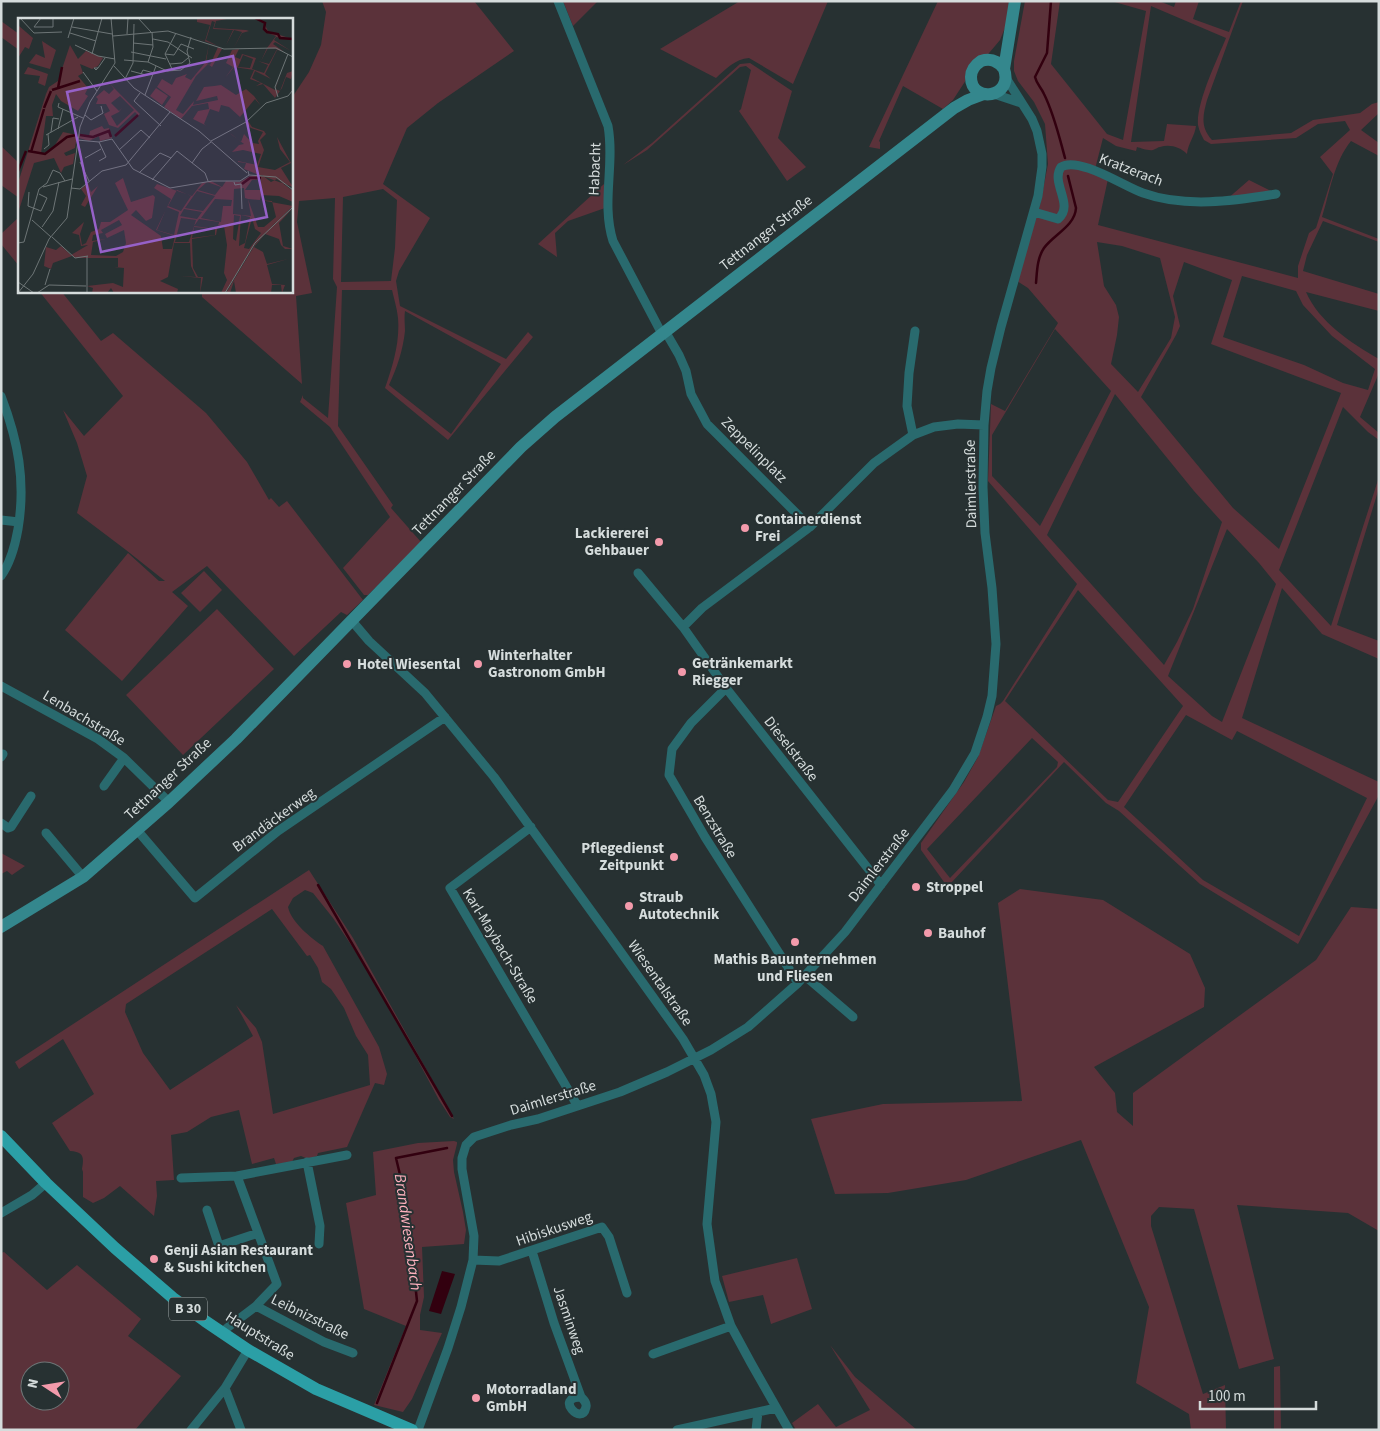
<svg xmlns="http://www.w3.org/2000/svg" width="1380" height="1431" font-family="'Source Sans 3',sans-serif">
  <rect width="100%" height="100%" fill="#273132"/>
  <path fill="#5b323a" fill-rule="evenodd" d="M322,1H474L514,51L438,103L407,128L383,184L430,218L399,271L396,281L400,306L506,359L528,332L533,337L448,440L385,388C393,365 400,342 398,318C397,308 394,299 392,290H342L338,426L393,505L391,508L421,542L368,595H364L343,568L390,517L330,427L300,402L303,395V398L328,418L337,287L333,279L335,198L299,201L297,222L312,293L296,296L302,384L202,297V291H291V99L309,72L321,45L326,12ZM383,189L397,200L395,248L391,281L341,282L343,197ZM405,311L501,364L451,434L389,385C397,368 403,350 405,331C405,325 404,318 405,311Z
    M563,1H598L573,26Z
    M740,1H828L793,84L749,58C735,59 726,69 716,78L660,49Z
    M938,1H1011L1007,23L1000,40L995,46L966,80L953,100L943,109L903,86L879,141L880,142V149L869,147Z
    M1025,1H1060L1051,64L1107,134L1123,140L1146,11L1111,1H1159L1174,7L1176,1H1199L1193,19L1229,32L1241,1H1243L1207,100C1203,115 1200,127 1212,140L1291,133L1313,120L1360,113L1372,104L1379,102V113L1361,130L1379,143V156L1351,141C1334,162 1330,191 1322,217L1379,239V242L1323,221L1307,255L1303,271L1379,294V311L1306,292C1319,322 1351,343 1379,359V373L1360,417L1379,433V440L1368,432L1343,407L1279,570L1331,626L1379,477V488L1337,625L1379,641V659L1322,634L1282,588L1242,718L1379,782V795L1298,944L1200,884L1119,811L1106,803L1064,762L951,883L944,882L921,850V843L964,782L978,757L996,706L1000,704L1003,701L1077,584L988,481L991,404L1005,411L1058,323L1028,288L1017,281L1040,205L1048,164L1045,124L1034,102L1018,81L1014,71V61ZM1151,6L1226,38C1217,60 1196,103 1198,125C1199,131 1202,136 1204,140L1211,144L1296,138L1318,124L1345,121L1350,130L1320,157L1333,174L1316,228L1309,233L1298,266V278L1098,225L1108,179L1094,173L1103,138L1116,146L1136,151L1137,147C1141,148 1148,151 1153,150C1156,149 1158,147 1160,147C1170,144 1180,147 1187,154C1188,143 1195,136 1196,126L1167,124L1164,141L1131,142ZM1097,242L1122,246L1160,258L1175,317L1171,338L1138,392L1111,364L1117,335L1119,317L1116,305L1104,286ZM1184,262L1232,280L1211,344L1341,393L1279,549L1233,508L1141,397L1176,335L1180,326L1173,296ZM1242,276L1296,291L1303,305L1332,336L1375,369L1368,390L1343,383L1304,365L1223,337ZM1055,329L1111,391L1040,526L992,476V435ZM1115,394L1194,491L1222,522L1193,609L1177,642L1164,665L1047,535ZM1227,529L1259,563L1276,584L1222,722L1212,716L1168,676ZM1078,590L1183,706L1118,802L1108,800L1005,701ZM1186,715L1232,740L1237,731L1367,798L1299,936L1203,880L1124,807ZM1032,738L1058,762L1057,767L950,878L927,849Z
    M1,21L19,34V50L1,37Z
    M750,63L792,91L778,138L806,167L787,181L739,111L741,109L751,70L746,66L740,67L647,150L623,165L652,143L740,64Z
    M1,146L19,163V198L1,185Z
    M1249,180L1273,192L1226,200Z
    M604,184L605,208L568,221L555,233L557,257L538,244Z
    M19,217V266L1,244V234Z
    M39,291H61L101,341L113,333L206,413L247,462L269,500L271,498L279,507L287,501L363,600L347,615L341,612L294,656L207,566L172,592L188,606L122,681L65,630L128,553L159,581H165L126,550L77,513L87,476L77,443L63,410L84,436L123,396Z
    M204,571L222,590L200,612L181,593Z
    M217,609L274,669L183,755L126,695Z
    M1,853L25,866L12,875L7,871L1,874Z
    M309,870L353,938L454,1119L450,1117L439,1100L399,1025L362,961L333,918L313,893L305,890L293,898L288,907C291,922 311,938 323,946L379,1047L387,1074L384,1085L375,1083L347,1147L318,1153L317,1156L308,1159L301,1156L294,1158L292,1162L276,1164L274,1158L252,1164L239,1110L211,1117L187,1132L171,1135L174,1180L156,1181L157,1196L154,1216L120,1186L104,1198L93,1203L83,1197V1172L82,1169C84,1157 84,1152 70,1151L52,1123L94,1094L63,1039L19,1069L15,1062ZM272,909L307,956L310,955L318,968L322,982L331,989L344,1008L356,1036L368,1055L370,1085L273,1114L262,1042L256,1028L236,1005L253,1036L170,1090L143,1053L125,1012L126,1004Z
    M1020,889L1103,900L1190,954L1205,988L1204,1007L1094,1067L1115,1093L1117,1112L1133,1126V1093L1316,960L1351,907L1379,909V1231L1348,1213L1237,1205L1274,1359L1239,1369L1194,1209L1159,1207L1151,1216V1226L1203,1394L1225,1385L1226,1430H1191L1189,1414L1136,1383L1149,1307L1081,1140L966,1180L888,1193L835,1194L811,1119L883,1104L1022,1101L998,903Z
    M454,1141L457,1142V1144L453,1160L454,1172L463,1212L466,1230L464,1244L422,1247L424,1297L420,1315V1330L442,1333L412,1399L403,1412L374,1405L406,1326L364,1309L346,1203L376,1195L373,1152L418,1143Z
    M4,1252L47,1290L77,1265L141,1319L128,1336L181,1376L135,1430H1V1253ZM30,1371H60V1401H30Z
    M797,1258L812,1309L771,1324L763,1295L729,1302L722,1276Z
    M830,1345L855,1377L917,1430H796L792,1423L818,1404L836,1427L870,1410Z
    M1280,1366L1281,1430H1274V1367Z"/>
  <path fill="#32000f" d="M442,1271L455,1274L441,1314L429,1311Z"/>
  <g fill="none" stroke-linecap="round" stroke-linejoin="round">
    <path stroke="#32000f" stroke-width="2.5" d="M1051,1L1047,53L1035,77C1037,85 1041,87 1044,94C1054,114 1059,136 1065,158
      M1036,283C1037,272 1037,258 1044,248C1053,235 1075,226 1076,208L1068,176
      M318,885L452,1116
      M377,1403L417,1301L406,1200L396,1158L447,1148"/>
    <path stroke="#296a6e" stroke-width="9" d="M558,1L608,126C615,165 601,203 613,241L662,334
      M994,94L1021,103
      M1034,212L1058,219C1075,205 1050,183 1061,167C1079,156 1125,187 1143,193C1185,208 1234,201 1276,194
      M665,331L679,355L686,371L691,394L707,424L810,527
      M1,396C18,440 26,481 18,529C15,546 11,562 1,576
      M913,435L907,406L909,373L915,331
      M1,520L19,522
      M638,573L683,627
      M352,621L369,641L425,693L494,777L610,937L683,1039L704,1075L711,1094L716,1122L707,1224L715,1281L731,1326L751,1363L789,1430
      M1,686L98,739L124,758L169,802
      M726,688L691,723L672,749L669,775L705,837L798,983
      M1,757L3,754
      M104,786L124,758
      M1,823L8,828L11,827L31,796
      M531,827L450,888L563,1081L577,1105
      M137,830L195,898L278,831L445,717
      M46,833L83,877
      M881,885L726,688L683,627L702,608L810,527L874,463L913,435L934,427L958,424L984,425
      M804,975L853,1017
      M307,1162L320,1226L319,1244
      M237,1176L347,1155
      M181,1178L237,1176L277,1284L256,1306L227,1328L223,1333
      M207,1210L219,1246L258,1233
      M1,1213L32,1195L46,1183
      M532,1251L554,1323L581,1397C584,1400 587,1403 586,1407C582,1427 554,1397 581,1397
      M473,1260L499,1261L602,1227L609,1237L627,1293
      M256,1306L324,1342L353,1353
      M653,1354L731,1326
      M225,1388L241,1430
      M191,1430L225,1388L248,1350
      M418,1430L448,1348L461,1307L473,1260L474,1236L462,1169V1158L466,1145L474,1137L511,1125L538,1119L620,1092L667,1072L711,1050L748,1027L798,983L845,932L953,790L975,753L987,717L992,696L996,644L992,588L985,533L983,487L984,425L987,391L991,368L1001,327L1038,196L1042,167V154L1037,131L1032,119L1006,78
      M677,1430L776,1408
      M756,1430L758,1412"/>
    <path stroke="#34878d" stroke-width="12" d="M1004,69C998,61 991,58 981,61C975,65 971,70 971,77C971,104 1014,98 1004,69L1015,1
      M1,927L83,877L169,802L236,739L521,447L555,417L954,108L968,100L984,94"/>
    <path stroke="#2b9fa6" stroke-width="12" d="M1,1136L46,1183L115,1248L173,1298L205,1321L248,1350L316,1389L412,1430"/>
  </g>
  <g fill="#f39aab" stroke="#273132" stroke-width="2">
    <circle cx="745" cy="528" r="5"/>
    <circle cx="659" cy="542" r="5"/>
    <circle cx="347" cy="664" r="5"/>
    <circle cx="478" cy="664" r="5"/>
    <circle cx="682" cy="672" r="5"/>
    <circle cx="674" cy="857" r="5"/>
    <circle cx="916" cy="887" r="5"/>
    <circle cx="629" cy="906" r="5"/>
    <circle cx="928" cy="933" r="5"/>
    <circle cx="795" cy="942" r="5"/>
    <circle cx="154" cy="1259" r="5"/>
    <circle cx="476" cy="1398" r="5"/>
  </g>
  <g text-anchor="middle" dominant-baseline="central" stroke-width="4" stroke-linejoin="round" paint-order="stroke">
    <rect fill="#273132" stroke="#a1a9a9" stroke-width="1" x="169" y="1297.5" width="38" height="23" rx="4"/>
    <g font-size="14" font-weight="bold" fill="#d5dcdc">
      <text x="188" y="1309">B 30</text>
    </g>
    <g font-size="15" fill="#d5dcdc" stroke="#273132">
      <text transform="translate(595 169) rotate(-88)">Habacht</text>
      <text transform="translate(1131 170) rotate(21)">Kratzerach</text>
      <text transform="translate(766 233) rotate(-38)">Tettnanger Straße</text>
      <text transform="translate(754 450) rotate(45)">Zeppelinplatz</text>
      <text transform="translate(971 484) rotate(-91)">Daimlerstraße</text>
      <text transform="translate(454 493) rotate(-46)">Tettnanger Straße</text>
      <text transform="translate(84 718) rotate(31)">Lenbachstraße</text>
      <text transform="translate(791 749) rotate(52)">Dieselstraße</text>
      <text transform="translate(168 779) rotate(-43)">Tettnanger Straße</text>
      <text transform="translate(274 820) rotate(-36)">Brandäckerweg</text>
      <text transform="translate(715 827) rotate(59)">Benzstraße</text>
      <text transform="translate(879 865) rotate(-52)">Daimlerstraße</text>
      <text transform="translate(500 946) rotate(59)">Karl-Maybach-Straße</text>
      <text transform="translate(660 983) rotate(55)">Wiesentalstraße</text>
      <text transform="translate(553 1098) rotate(-17)">Daimlerstraße</text>
      <text transform="translate(554 1229) rotate(-19)">Hibiskusweg</text>
      <text transform="translate(310 1317) rotate(26)">Leibnizstraße</text>
      <text transform="translate(569 1320) rotate(71)">Jasminweg</text>
      <text transform="translate(260 1336) rotate(32)">Hauptstraße</text>
    </g>
    <g font-size="15" font-weight="bold" fill="#d5dcdc" stroke="#273132" text-anchor="start">
      <text x="755" y="519">Containerdienst<tspan x="755" dy="17">Frei</tspan></text>
      <text x="649" y="533" text-anchor="end">Lackiererei<tspan x="649" dy="17">Gehbauer</tspan></text>
      <text x="488" y="655">Winterhalter<tspan x="488" dy="17">Gastronom GmbH</tspan></text>
      <text x="692" y="663">Getränkemarkt<tspan x="692" dy="17">Riegger</tspan></text>
      <text x="357" y="664">Hotel Wiesental</text>
      <text x="664" y="848" text-anchor="end">Pflegedienst<tspan x="664" dy="17">Zeitpunkt</tspan></text>
      <text x="926" y="887">Stroppel</text>
      <text x="639" y="897">Straub<tspan x="639" dy="17">Autotechnik</tspan></text>
      <text x="938" y="933">Bauhof</text>
      <text x="795" y="959" text-anchor="middle">Mathis Bauunternehmen<tspan x="795" dy="17">und Fliesen</tspan></text>
      <text x="164" y="1250">Genji Asian Restaurant<tspan x="164" dy="17">&amp; Sushi kitchen</tspan></text>
      <text x="486" y="1389">Motorradland<tspan x="486" dy="17">GmbH</tspan></text>
    </g>
    <g font-size="16" font-style="italic" fill="#ffb1be" stroke="#273132">
      <text transform="translate(408 1232) rotate(82)">Brandwiesenbach</text>
    </g>
  </g>
  <g transform="translate(18 18)">
    <rect width="275" height="275" fill="#273132"/>
    <path d="M179,0H214L198,3L196,10L228,12L231,13L224,15L215,31L224,14L216,12L208,27L215,12L195,11L197,4L194,3L188,22L200,28L178,20L187,23L192,7L179,4ZM236,0L245,3L250,13L274,21L258,19L256,22L273,33L257,24L255,26L265,33L259,32L247,56L253,61L237,53L234,60L257,72L264,53L257,71L262,73L269,55L275,53L273,61L268,59L264,70L257,80L245,66L238,68L236,72L238,68L243,65L232,61L236,52L216,49L207,60L215,49L208,45L214,32L221,31L217,39L222,41L224,36L238,40L234,51L246,55L250,47L240,43L251,46L259,31L250,30L243,43L249,30L258,18L247,14V6ZM225,37L235,41L232,50L220,49ZM1,8L15,20L11,31L7,29L0,40ZM24,23L38,32L32,51L11,45L18,36L27,40ZM191,26L188,44L192,47L200,29L204,31L194,49L190,46L178,58L158,92L165,96L176,83L175,87L200,82L199,78L178,83L186,69L196,68L203,67L218,77L228,71L236,78L243,88L237,81L222,99L211,89L203,87L201,94L192,91L186,106L189,108L175,101L180,93L191,91L190,85L174,88L163,101L146,89L153,79L139,69L144,61L154,67L158,60L169,56L167,59L173,62L187,45ZM52,27L60,41L68,33L85,40L80,48L74,51L62,46L65,55L60,58L70,70L67,76L70,78L60,93L43,83L38,76L34,87L35,98H28L23,136L34,132L45,114L59,117L57,130L46,135L48,138L57,135L55,146L46,149L43,155L36,140L16,145L0,195V165L28,76L31,69L40,63ZM10,49L30,56L27,68L20,65L22,58L6,56ZM92,66L122,96L115,102L97,119L119,96L117,94L100,110L91,107L86,96L92,93L88,86H78L80,81L78,79L86,72L91,76L96,71ZM102,78L116,92L99,108L93,98L101,94L104,90L101,93L93,85ZM138,70L150,78L144,87L132,78ZM230,103L234,109L246,113L248,116L242,122L246,132L240,149L257,152L272,144L262,131L259,119L273,145L263,150L275,169L236,155L226,151L228,145L220,144V143L239,147L243,136L225,132L214,134L221,127L226,126L214,117L212,115L223,124L226,116L234,125L241,126L240,123L245,114L233,110L227,105ZM84,108L86,111L91,110L94,120L82,123L81,118L71,123L61,120V116L71,118L72,113ZM244,157L253,164L259,161L275,173V184L261,178L243,177L242,182L275,188L237,225L207,275H203L209,262L206,255L209,227L206,208L200,207L198,217L174,221L175,250L180,259H185L182,275L183,260L162,258L178,259L173,248L172,225H156L150,259L142,263L160,271L159,275H96L93,270L89,275H74L75,270L69,268L95,265L105,269L106,250L96,249H100V240H58L53,237L70,227L63,228L61,217L54,215L66,204L62,216L64,227L68,225L73,214L81,211L83,204H92L110,192L97,165L105,160L113,184L135,177L137,179L134,200L128,203L118,192L113,197L143,218L145,231H154L157,218L138,212L153,181L136,170L139,166L174,178L184,165L193,163L204,169L208,163L222,164L232,158ZM243,161L242,172H227L234,162ZM189,164L203,169L197,177L180,172ZM226,170L227,180L230,181L233,198L215,196L216,171ZM159,172L173,178L163,193L150,188ZM179,173L197,178L185,193L167,190ZM197,181L214,182L213,188H205L203,204L183,200ZM230,181L254,183L258,199L246,209H240ZM149,189L161,194L156,217L139,212ZM166,191L184,194L179,201L162,198ZM216,197L222,198L218,223L215,221ZM223,197L232,199L227,225L221,228ZM163,200L178,202L171,224H157ZM234,200L237,211L243,215L231,231L226,230ZM181,201L201,204V205L198,211L176,208ZM101,202L104,207L87,216L89,220L106,212L108,225L105,234L98,238L73,237L75,224L88,221L74,223L75,217L85,215L83,212ZM176,209L197,211V217L174,220ZM70,165L73,174L80,168L67,189L63,187L68,178L63,171ZM275,190L261,205L265,228L275,231H267L263,227L261,221L247,216L236,229L245,234L249,246L270,241L249,247L254,266L267,267L264,275L263,267H254L253,275H218L216,263L212,275H208L238,225L256,206ZM43,228L54,238L35,245L33,251L26,248L28,229L38,232Z" fill="#5b323a" fill-rule="evenodd"/>
    <path fill="none" stroke="#32000f" stroke-width="2.5" d="M237,0L247,5L246,11L249,14L260,16L262,20L275,21M40,70L44,49M34,72L62,63M26,90L33,73M62,117L75,119L91,113L93,119M97,118L120,97M10,133L27,136L49,119L58,117M13,134L26,91M0,153L8,133M224,166L232,160H243"/>
    <path fill="none" stroke="#6d7576" stroke-width="1" d="M2,0L16,15L44,14M23,0L16,9H35V0M120,0L133,14M54,9L94,16M52,15L78,23M109,16L110,0M95,18L150,13L206,31L258,30L275,39M50,20L56,0M135,21L150,24L174,40M115,25L135,27M57,27L80,38L97,41M113,34L148,41M74,36L84,0M147,36L156,37L163,26L176,31M106,42L130,44L149,53L163,52L172,45L169,33L173,19M130,44L135,29L134,14M152,46L164,45L170,40M96,48L116,70L181,113L229,155M80,50H76L78,52L80,50L87,40M113,53L128,57M155,53L147,36L158,15M65,54L79,73M123,56L125,52L136,55M107,61L115,45L116,6M122,75L116,83L143,108M127,77L138,48M260,79L257,69L270,36M41,85L40,89L65,100M67,97L73,102L85,95L83,88M40,111L45,91M33,114L35,100L41,101M28,117L60,99M59,122L81,124L94,121L115,151L152,170L194,163H222L231,157M193,123L228,104L248,85L270,78L275,72M26,131L31,127L30,116M101,132L123,112L132,120M67,140L83,131M81,143L88,139L81,124M62,144L71,163M174,145L184,131L193,124M230,153L231,157L258,159L275,172M121,155L142,135L153,140M134,162L159,133L187,155L190,163M216,164L217,167L223,166L224,191M29,165L35,152L42,155L47,163M25,169L54,161M53,170L62,171L84,153L108,147L152,94M11,174L10,188L23,193L29,180L21,176M14,202L33,219M24,209L35,193L41,164M34,219L57,240L70,238M0,225L6,224L21,171L29,165M69,238V275M0,264L16,275M27,267L32,251M0,275L15,256L31,221L49,200L62,109L72,84L97,45L93,0M19,275L31,267L68,268M207,275L237,225L275,189"/>
    <path fill="#9661c8" fill-opacity="0.15" stroke="#9661c8" stroke-width="2.5" d="M215,38L249,199L83,234L49,74Z"/>
    <rect width="275" height="275" fill="none" stroke="#d5dcdc" stroke-width="2.5"/>
  </g>
  <rect width="1380" height="1431" fill="none" stroke="#d5dcdc" stroke-width="5"/>
  <g transform="translate(45 1386) rotate(282)"><circle r="24" fill="#273132" stroke="#6d7576"/>
  <path d="M0-4L9 19L0 12L-9 19Z" fill="#f39aab"/>
  <text y="-8" font-size="14" font-weight="bold" text-anchor="middle" fill="#d5dcdc">N</text>
  </g>
  <path d="M1200 1401v8h116v-8" fill="none" stroke="#d5dcdc" stroke-width="2.5"/>
  <text x="1208" y="1401" font-size="15" fill="#d5dcdc" stroke="#273132" stroke-width="4" paint-order="stroke">100 m</text>
</svg>
